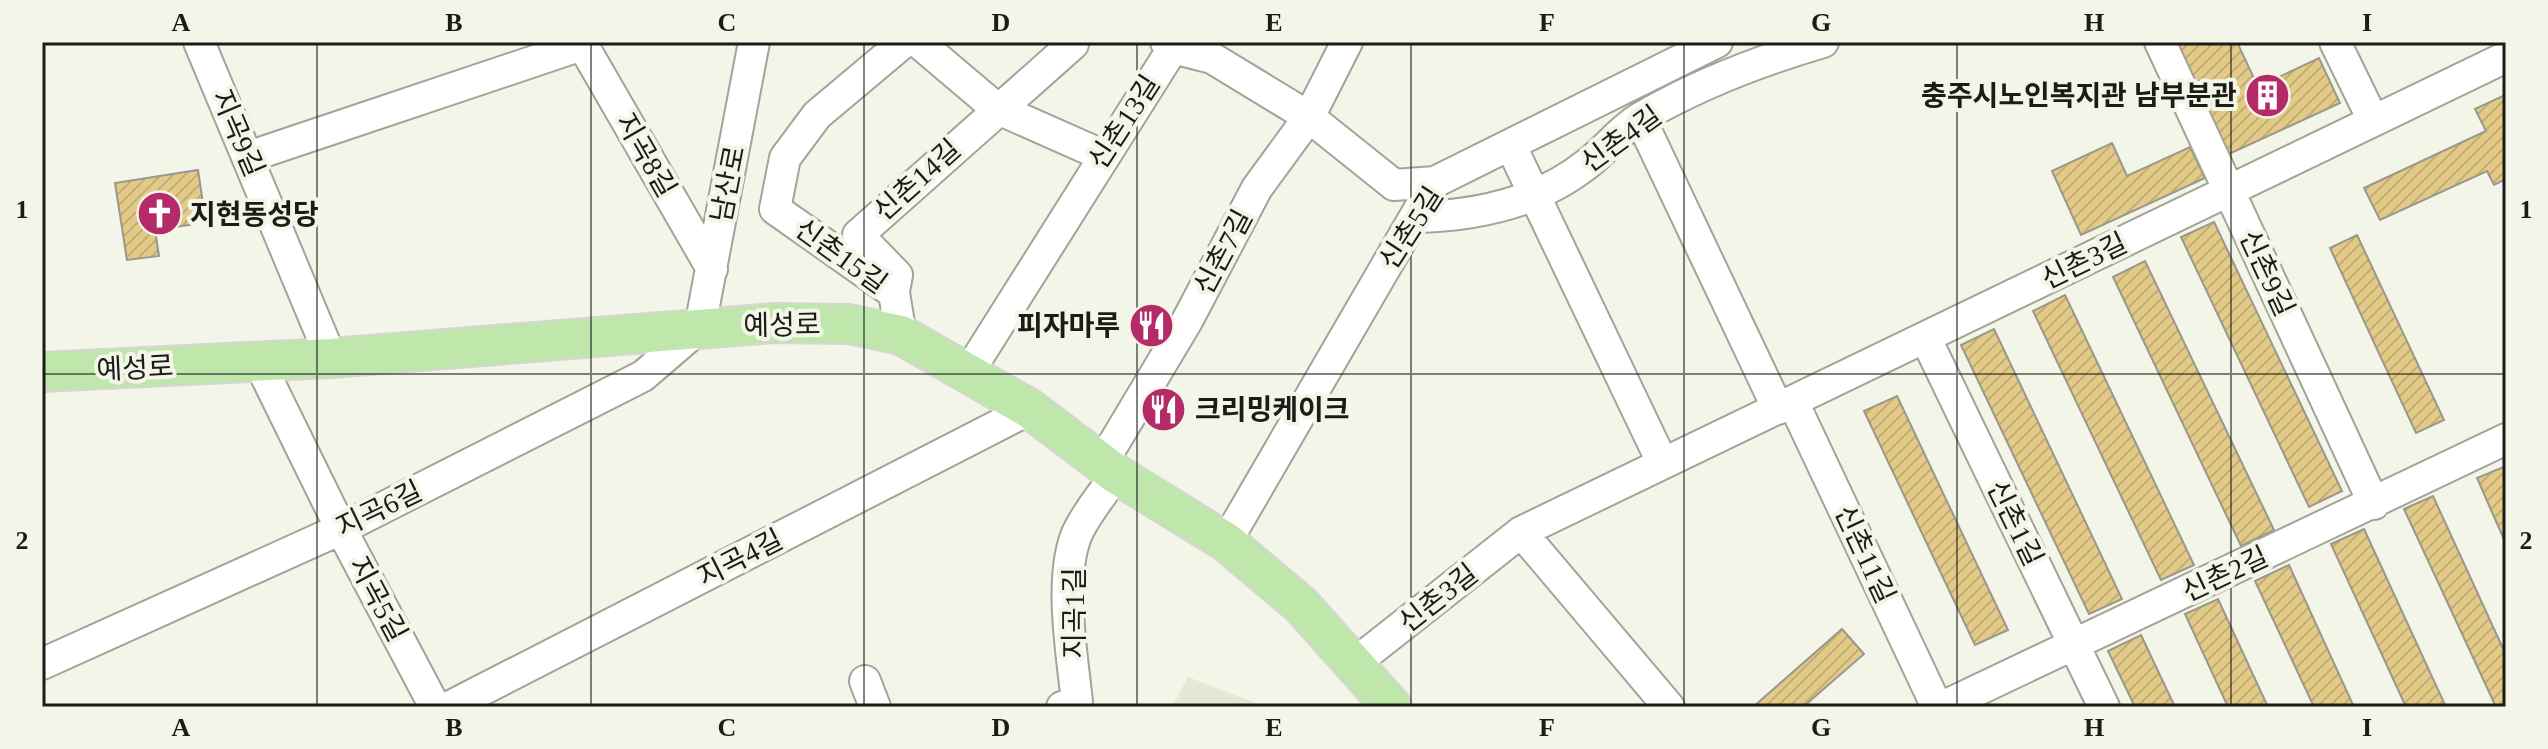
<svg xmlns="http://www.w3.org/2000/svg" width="2548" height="749" font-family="'Times New Roman','Noto Sans KR',serif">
  <defs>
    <pattern id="building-hatch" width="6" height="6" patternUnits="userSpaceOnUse" patternTransform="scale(2)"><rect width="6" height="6" fill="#e3cb87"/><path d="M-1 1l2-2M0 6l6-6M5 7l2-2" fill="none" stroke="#c2ae74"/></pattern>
  </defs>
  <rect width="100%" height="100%" fill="#f3f5e8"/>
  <path fill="#e6e8d5" d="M1188,677L1266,707H1172Z"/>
  <path fill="url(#building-hatch)" stroke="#9b978d" stroke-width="2" d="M2177,42H2237L2258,87L2319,58L2340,103L2229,154Z
    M2505,95L2506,179L2494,185L2487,171L2380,220L2364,188L2486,131L2475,109Z
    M2112,143L2127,176L2190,147L2205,178L2081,235L2052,171Z
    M198,170L203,204L195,224L155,230L159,256L127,260L115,183Z
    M2214,222L2342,491L2309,507L2181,237Z
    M2357,235L2444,420L2416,433L2330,248Z
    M2145,261L2274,530L2241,546L2113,277Z
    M2065,295L2194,565L2161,580L2033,311Z
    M1994,329L2122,599L2089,614L1961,345Z
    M1897,396L2008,630L1975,645L1864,411Z
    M2506,466V544L2477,478Z
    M2433,496L2506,655V707H2496L2404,509Z
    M2364,529L2446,707H2406L2331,544Z
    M2289,565L2354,707H2314L2255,581Z
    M2218,599L2268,707H2228L2185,614Z
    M1842,629L1864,654L1803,707H1753Z
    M2141,635L2175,707H2135L2108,651Z"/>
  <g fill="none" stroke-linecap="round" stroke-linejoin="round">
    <defs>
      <path id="minor" d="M199,42L331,358
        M581,42L712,269
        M918,42L996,108L1102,155
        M1166,42L1173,48L1212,58L1309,117L1394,185L1435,182
        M2160,42L2374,504
        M2335,42L2373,120
        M1640,118L1778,409
        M1511,146L1662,462
        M248,157L582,45
        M1415,217C1475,216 1538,203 1587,164C1606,150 1622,128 1642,117C1697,85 1762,60 1823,42
        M894,291L897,275L858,235L1073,44
        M901,335L894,293L775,209L785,158L817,115L904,42
        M1926,339L2104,707
        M259,362L341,529L435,707
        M968,373L1173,48
        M1793,402L1937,707
        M1102,463L1187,321L1257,188L1309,117L1347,42
        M1521,532L1669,707
        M1226,542L1435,182L1717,42
        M1355,663L1521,532L2506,57
        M42,664L341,529L643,376L700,327L754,42
        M865,681L875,707
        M449,707L1030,409
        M1062,707L1077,702C1072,654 1059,581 1076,536C1085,514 1104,493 1116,474
        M1942,707L2506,439"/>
      <path id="major" d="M42,372L331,358L775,323L849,324L901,335L1030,409L1116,474L1226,542L1301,605L1392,707"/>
    </defs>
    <use href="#minor" stroke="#a2a498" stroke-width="34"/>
    <use href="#major" stroke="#d6d6d5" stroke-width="42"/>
    <use href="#minor" stroke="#fff" stroke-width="30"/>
    <use href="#major" stroke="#bfe6ab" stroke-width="38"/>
  </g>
  <path fill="none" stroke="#1b1b17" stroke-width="2" stroke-opacity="0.55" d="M317,42V707M591,42V707M864,42V707M1137,42V707M1411,42V707M1684,42V707M1957,42V707M2231,42V707M42,374H2506"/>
  <defs>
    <symbol id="building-disc" viewBox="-11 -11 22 22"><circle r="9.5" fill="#b52b68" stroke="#f3f5e8"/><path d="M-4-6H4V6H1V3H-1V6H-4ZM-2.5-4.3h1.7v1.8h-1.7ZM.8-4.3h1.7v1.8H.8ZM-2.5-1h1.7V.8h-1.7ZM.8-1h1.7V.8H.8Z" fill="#fff"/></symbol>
    <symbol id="church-disc" viewBox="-11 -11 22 22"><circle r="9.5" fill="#b52b68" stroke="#f3f5e8"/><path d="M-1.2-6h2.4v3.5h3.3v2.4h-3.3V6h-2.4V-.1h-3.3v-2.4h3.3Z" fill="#fff"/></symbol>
    <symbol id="restaurant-disc" viewBox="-11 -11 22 22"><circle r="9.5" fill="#b52b68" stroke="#f3f5e8"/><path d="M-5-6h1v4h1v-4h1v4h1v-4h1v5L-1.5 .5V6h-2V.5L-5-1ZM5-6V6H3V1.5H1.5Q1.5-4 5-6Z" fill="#fff"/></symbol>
  </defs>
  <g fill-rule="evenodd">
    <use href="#building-disc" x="2242" y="70" width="51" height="51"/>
    <use href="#church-disc" x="134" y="188" width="51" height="51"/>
    <use href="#restaurant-disc" x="1126" y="300" width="51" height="51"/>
    <use href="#restaurant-disc" x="1138" y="384" width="51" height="51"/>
  </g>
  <g text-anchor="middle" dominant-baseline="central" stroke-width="8" stroke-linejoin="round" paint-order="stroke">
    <g font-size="28" font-weight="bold" fill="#1b1b17" stroke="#f3f5e8" text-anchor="end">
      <text x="2237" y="95">충주시노인복지관 남부분관</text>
      <text x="190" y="214" text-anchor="start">지현동성당</text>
      <text x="1120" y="325">피자마루</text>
      <text x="1195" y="409" text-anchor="start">크리밍케이크</text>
    </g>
    <g font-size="28" fill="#1b1b17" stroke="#f3f5e8">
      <text transform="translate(1124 122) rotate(-57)">신촌13길</text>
      <text transform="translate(238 133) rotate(67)">지곡9길</text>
      <text transform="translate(1621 139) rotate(-36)">신촌4길</text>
      <text transform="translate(646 155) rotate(60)">지곡8길</text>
      <text transform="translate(917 180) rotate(-42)">신촌14길</text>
      <text transform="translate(728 184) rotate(-79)">남산로</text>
      <text transform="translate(1411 228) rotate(-57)">신촌5길</text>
      <text transform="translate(1223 252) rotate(-62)">신촌7길</text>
      <text transform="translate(841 256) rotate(36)">신촌15길</text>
      <text transform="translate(2084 261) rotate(-26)">신촌3길</text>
      <text transform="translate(2267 273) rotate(65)">신촌9길</text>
      <text transform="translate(782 325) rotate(-1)">예성로</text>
      <text transform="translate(135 368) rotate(-3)">예성로</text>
      <text transform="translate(379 509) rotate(-26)">지곡6길</text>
      <text transform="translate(2015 523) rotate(64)">신촌1길</text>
      <text transform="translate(1865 554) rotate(65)">신촌11길</text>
      <text transform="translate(740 558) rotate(-27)">지곡4길</text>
      <text transform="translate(2225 574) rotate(-25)">신촌2길</text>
      <text transform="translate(1438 598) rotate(-38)">신촌3길</text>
      <text transform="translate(378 599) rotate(62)">지곡5길</text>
      <text transform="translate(1074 613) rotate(-90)">지곡1길</text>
    </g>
  </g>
  <rect width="2548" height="749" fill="none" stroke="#f3f5e8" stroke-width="88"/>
  <rect x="44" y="44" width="2460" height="661" fill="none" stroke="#1b1b17" stroke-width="3"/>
  <g font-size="26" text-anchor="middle" font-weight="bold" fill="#1b1b17">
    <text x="181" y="31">A</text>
    <text x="454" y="31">B</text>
    <text x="727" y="31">C</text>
    <text x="1001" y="31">D</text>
    <text x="1274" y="31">E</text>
    <text x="1547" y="31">F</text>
    <text x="1821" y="31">G</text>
    <text x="2094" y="31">H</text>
    <text x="2367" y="31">I</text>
    <text x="22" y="218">1</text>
    <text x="2526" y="218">1</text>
    <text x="22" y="549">2</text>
    <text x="2526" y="549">2</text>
    <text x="181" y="736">A</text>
    <text x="454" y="736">B</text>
    <text x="727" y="736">C</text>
    <text x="1001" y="736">D</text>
    <text x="1274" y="736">E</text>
    <text x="1547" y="736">F</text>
    <text x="1821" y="736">G</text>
    <text x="2094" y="736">H</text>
    <text x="2367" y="736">I</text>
  </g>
</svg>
